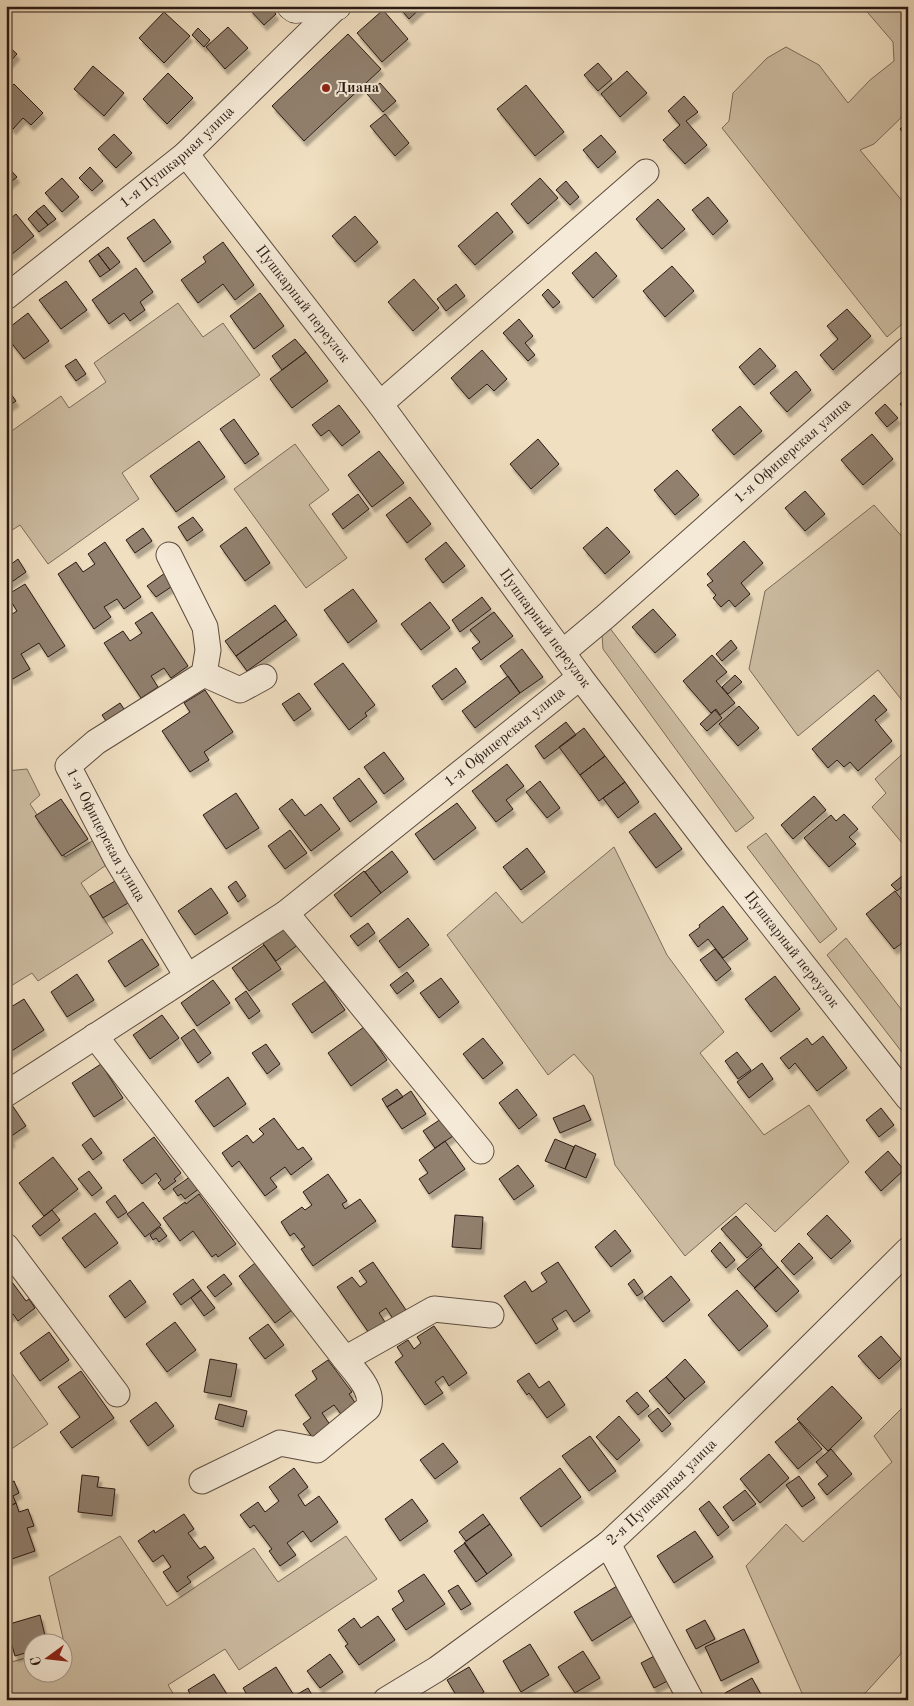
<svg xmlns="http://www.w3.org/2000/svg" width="914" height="1706" font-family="'Old Standard TT',serif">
  <defs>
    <filter id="shadow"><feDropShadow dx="3" dy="5.5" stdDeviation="1" flood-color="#0004"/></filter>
  </defs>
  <rect width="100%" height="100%" fill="#f0dfc1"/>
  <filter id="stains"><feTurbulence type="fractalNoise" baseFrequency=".004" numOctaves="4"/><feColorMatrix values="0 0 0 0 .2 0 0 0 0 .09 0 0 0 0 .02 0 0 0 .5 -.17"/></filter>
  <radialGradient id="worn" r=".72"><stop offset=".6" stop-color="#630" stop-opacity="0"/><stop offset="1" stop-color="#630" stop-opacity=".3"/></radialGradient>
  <path fill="#cebea4" stroke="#7c6c5c" d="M862,6H908V111L874,144L860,150L908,208V319L887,337L722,128L729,121L733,93L767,58L786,47L819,65L848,103L870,80L894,61L893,42Z
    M178,303L203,337L223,323L260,375L122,473L139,499L48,564L20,525L6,534V435L61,396L69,408L106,382L94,363Z
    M295,444L329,490L309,505L347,558L306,588L234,489Z
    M874,505L905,540L908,538V708L878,670L798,736L749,669L765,591Z
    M609,627L754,818L736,832L603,649L602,635Z
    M908,749V850L872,807L886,793L875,779Z
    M27,769L40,795L30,804L65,857L94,840L109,863L81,883L113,933L38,981L32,973L6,989V911L11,908L6,901V771Z
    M766,833L837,929L820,943L747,847Z
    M614,847L667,955L724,1032L700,1053L764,1135L809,1105L849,1162L775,1232L746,1203L685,1256L615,1165L593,1076L574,1054L548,1075L447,935L496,892L522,923Z
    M846,938L908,1018V1060L827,955Z
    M6,1365L48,1424L10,1450L6,1445Z
    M908,1402V1646L859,1700H805L746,1566L786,1524L803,1542L892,1462L874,1436Z
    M120,1536L167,1606L254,1548L278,1582L346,1536L377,1579L239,1670L225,1649L168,1685L177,1700H6V1660L8,1663L32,1656V1674H62L63,1648L65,1647L49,1577Z"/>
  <path fill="#91806e" stroke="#2a1a14" filter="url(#shadow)" d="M252,6H269L276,14L264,25L249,9Z
    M398,6H423L409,19Z
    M383,10L408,39L382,62L357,33Z
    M164,12L190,36L164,63L139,38Z
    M228,27L248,48L225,69L206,47Z
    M198,28L210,40L204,47L192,35Z
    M348,34L381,69L304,141L272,106Z
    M6,44L17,54L6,66Z
    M598,63L612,79L598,91L584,75Z
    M93,66L124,93L104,116L74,89Z
    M627,71L647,93L620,117L601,94Z
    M168,73L193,98L167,124L143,99Z
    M380,83L396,101L383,112L367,94Z
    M14,84L43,113L31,125L23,118L13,129L6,123V91Z
    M526,85L564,132L535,156L497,109Z
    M684,96L698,112L686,121L707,145L685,164L663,140L680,125L668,111Z
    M385,114L409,143L395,156L370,126Z
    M908,122V138L900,129Z
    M114,134L132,153L116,168L98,149Z
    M601,135L616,152L598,168L583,150Z
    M6,165L17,177L6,186Z
    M90,167L103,181L92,191L79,178Z
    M62,178L79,197L62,212L45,193Z
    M540,178L558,198L528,224L511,204Z
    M566,181L579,197L570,205L556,190Z
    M708,197L728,221L713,235L692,210Z
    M658,199L685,229L662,249L636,219Z
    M44,205L56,219L48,225L36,211Z
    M36,211L48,225L39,232L28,219Z
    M497,212L513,232L475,265L458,246Z
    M16,214L34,236L11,255L6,249V222Z
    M355,216L378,242L355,262L332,236Z
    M154,219L171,242L144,262L127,238Z
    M223,242L254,285L235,300L223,284L198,303L181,280L206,262L203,257Z
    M108,247L120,262L110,270L98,254Z
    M596,252L617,276L593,298L572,273Z
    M98,254L110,270L100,277L89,261Z
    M672,266L694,291L665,317L643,291Z
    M136,268L153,292L140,302L145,310L130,321L124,313L109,324L92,300Z
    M414,279L439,308L413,331L388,302Z
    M66,281L87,310L61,329L39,300Z
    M456,284L465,296L446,311L437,299Z
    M548,289L560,302L553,308L542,295Z
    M260,293L284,326L254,349L230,316Z
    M847,309L871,336L833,370L820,355L838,339L827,326Z
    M28,313L49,341L24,359L6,336V330Z
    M519,319L533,336L525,343L535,355L528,361L503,333Z
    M295,339L306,352L282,370L272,356Z
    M760,348L776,366L754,385L739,367Z
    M482,350L507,379L494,391L487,384L469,399L451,378Z
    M306,352L328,381L292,408L270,379Z
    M76,359L86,374L76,381L65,366Z
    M796,371L811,390L787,412L770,393Z
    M8,390L16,401L6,408V392Z
    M908,397V413L900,404Z
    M885,404L898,418L887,427L875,413Z
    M339,405L360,432L342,446L329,430L321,436L312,425Z
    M740,406L762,431L734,455L712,430Z
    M234,419L259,454L245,464L220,429Z
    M872,434L893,459L863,485L841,460Z
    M538,439L559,464L531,489L510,464Z
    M199,441L225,477L176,512L150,476Z
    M379,451L404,483L372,507L348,475Z
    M677,470L699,495L675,515L654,490Z
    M805,491L825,514L805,531L785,508Z
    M358,494L369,509L343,529L332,514Z
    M410,497L431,524L407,543L386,515Z
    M193,517L203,530L187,541L178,527Z
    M246,527L270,563L245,581L220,546Z
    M607,527L630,552L605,574L583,548Z
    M143,528L152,541L135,553L126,540Z
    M744,541L763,563L741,583L750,594L735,607L729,600L721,607L713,598L716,595L707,585L713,581L707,574Z
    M105,542L141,597L124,609L117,599L104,607L111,617L94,629L58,574L76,562L83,572L95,564L88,554Z
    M446,542L465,566L443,583L425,559Z
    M18,559L26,572L6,586V568Z
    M165,573L174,585L156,597L147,586Z
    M25,584L65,646L48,657L39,643L21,654L30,669L11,680L6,672V618L17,611L7,595Z
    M353,589L377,621L348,643L324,610Z
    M482,597L491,609L460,632L452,620Z
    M430,602L450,628L421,650L401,624Z
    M275,605L286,620L236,656L225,641Z
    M653,609L676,635L655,653L632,627Z
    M152,612L188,666L171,678L164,668L151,676L158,687L141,698L104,643L123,631L130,641L142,633L135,623Z
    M494,612L513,636L481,660L472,648L480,642L470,630Z
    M286,620L297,635L247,671L236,656Z
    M731,640L737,648L722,661L716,654Z
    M522,649L543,677L520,693L500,666Z
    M712,655L727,672L716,681L735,703L720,715L716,709L711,713L683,681Z
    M343,663L375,705L365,713L367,716L349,730L314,684Z
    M456,668L466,682L442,700L432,686Z
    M735,675L742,682L728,694L722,687Z
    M508,676L520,693L475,728L462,711Z
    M205,690L233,732L204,752L209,760L190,772L162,731L190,712L184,703Z
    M299,693L311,709L294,721L282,704Z
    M874,695L887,710L875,720L892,741L858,771L850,762L844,767L837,760L828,768L812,749Z
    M120,703L126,712L108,724L102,715Z
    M739,706L759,728L738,746L719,724Z
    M715,710L722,718L707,731L700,724Z
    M566,722L576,735L544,759L535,746Z
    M584,728L605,756L580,775L559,747Z
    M384,752L404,779L384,794L364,767Z
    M605,756L625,782L599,801L580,775Z
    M507,764L524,786L506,800L513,809L496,822L472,791Z
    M359,778L377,802L350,822L333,798Z
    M540,781L560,808L547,818L526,792Z
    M625,782L639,802L618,818L603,798Z
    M236,793L259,828L226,849L203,815Z
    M814,796L826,810L793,839L781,825Z
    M61,799L88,839L62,856L35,816Z
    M292,799L305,816L321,804L340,829L311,851L279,809Z
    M457,803L476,828L434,860L415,834Z
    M655,813L682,849L656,868L629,832Z
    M844,814L858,829L849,837L856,844L829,867L804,838L831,815L836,821Z
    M290,830L307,853L285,869L268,846Z
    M527,848L545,872L521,890L503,867Z
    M392,851L408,872L381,893L365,872Z
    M364,871L381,893L351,917L334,895Z
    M902,876L907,883L897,891L891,885Z
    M115,881L128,903L103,918L90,896Z
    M236,881L246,896L238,902L228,887Z
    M211,888L228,913L195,935L178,911Z
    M895,891L908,907V944L905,941L894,949L866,914Z
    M723,906L748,939L723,958L708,939L698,947L689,935L700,927L699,925Z
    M408,918L429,945L399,968L379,941Z
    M368,923L375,933L358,946L350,936Z
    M285,924L299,944L276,961L261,941Z
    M142,939L159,965L125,987L108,961Z
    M264,945L281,969L249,991L232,968Z
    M715,949L731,969L716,981L700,960Z
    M407,972L414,981L397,994L390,985Z
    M77,974L94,1000L67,1017L51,992Z
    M775,976L800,1009L771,1032L745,999Z
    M441,978L459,1002L439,1018L420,993Z
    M213,980L230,1003L197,1026L181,1003Z
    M325,981L345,1010L312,1033L292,1004Z
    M246,991L260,1011L249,1019L235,999Z
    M24,999L44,1030L7,1054L6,1010Z
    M162,1015L179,1038L150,1059L133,1035Z
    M364,1027L387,1060L351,1086L328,1053Z
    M194,1029L211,1053L198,1063L181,1038Z
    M823,1036L847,1068L817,1091L795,1063L789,1069L780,1058L807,1038L812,1045Z
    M483,1038L503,1063L483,1079L463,1054Z
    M266,1044L280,1064L267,1074L252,1053Z
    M737,1052L751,1070L738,1079L725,1061Z
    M762,1063L773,1079L749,1098L737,1082Z
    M101,1064L123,1098L94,1117L72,1083Z
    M228,1077L246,1104L214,1127L195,1101Z
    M397,1089L403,1097L387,1107L382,1099Z
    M517,1089L537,1115L519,1129L499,1103Z
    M411,1091L426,1114L402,1129L387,1107Z
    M12,1105L26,1126L10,1137L12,1141L6,1145V1109Z
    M584,1105L591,1120L560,1133L553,1118Z
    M881,1108L894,1125L879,1137L866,1120Z
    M274,1118L298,1150L303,1147L312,1159L291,1175L285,1167L270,1178L277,1187L265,1196L239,1161L232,1167L222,1153L247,1135L253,1143L264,1134L259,1129Z
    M441,1119L453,1136L435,1148L423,1131Z
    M154,1137L181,1173L174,1179L176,1181L164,1190L158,1183L161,1180L156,1173L142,1184L123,1160Z
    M91,1138L102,1153L93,1160L82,1145Z
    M555,1139L574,1147L565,1169L545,1161Z
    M445,1141L465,1169L429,1194L419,1179L428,1173L419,1160Z
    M575,1145L596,1154L586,1178L565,1169Z
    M888,1151L904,1170L881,1191L865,1172Z
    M53,1157L78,1189L44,1216L19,1183Z
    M518,1165L534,1186L514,1200L499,1179Z
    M89,1171L102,1188L92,1196L78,1179Z
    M328,1174L347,1201L342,1204L345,1209L360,1199L376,1221L313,1266L301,1249L305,1247L294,1233L290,1236L281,1222L302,1207L305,1210L312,1205L303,1192Z
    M191,1176L200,1188L185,1199L181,1194L178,1196L173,1189Z
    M199,1194L236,1244L218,1257L216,1254L212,1257L193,1231L180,1241L163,1218L185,1202L186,1204Z
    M115,1195L127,1212L118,1218L106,1202Z
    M143,1202L161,1225L145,1237L127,1214Z
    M52,1210L60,1220L40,1236L32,1226Z
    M95,1213L118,1243L85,1268L62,1238Z
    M455,1215L483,1217L481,1249L452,1247Z
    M827,1215L851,1241L831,1259L807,1234Z
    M736,1216L762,1245L747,1258L721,1229Z
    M160,1227L167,1236L159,1242L156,1238L153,1240L150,1235Z
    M615,1230L631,1251L611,1267L595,1247Z
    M720,1242L735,1260L726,1268L711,1251Z
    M799,1243L813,1258L794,1275L781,1261Z
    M761,1248L778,1267L755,1288L737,1269Z
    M260,1259L296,1307L275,1323L239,1276Z
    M373,1262L406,1310L393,1319L386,1308L379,1313L385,1322L369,1333L337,1287L352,1277L360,1287L367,1282L359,1271Z
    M558,1262L590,1311L574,1322L566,1310L552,1319L558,1329L536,1344L504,1296L525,1281L532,1292L547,1282L541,1273Z
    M778,1267L799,1291L776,1312L754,1288Z
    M224,1274L232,1284L215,1297L207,1287Z
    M671,1276L690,1300L663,1322L644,1298Z
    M193,1279L201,1290L181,1305L173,1294Z
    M634,1279L643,1292L637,1296L628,1284Z
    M130,1280L146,1302L125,1318L109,1296Z
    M12,1282L26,1301L29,1299L35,1308L18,1321L13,1314L6,1319V1285Z
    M201,1290L215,1308L204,1316L191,1298Z
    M737,1290L768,1326L739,1351L708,1315Z
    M175,1322L196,1350L167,1372L146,1344Z
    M268,1324L284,1345L265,1359L249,1338Z
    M434,1326L467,1373L449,1386L443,1376L435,1382L443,1393L425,1405L395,1362L403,1356L397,1347L408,1340L414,1349L421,1343L417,1337Z
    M49,1332L69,1360L40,1381L20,1353Z
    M881,1336L901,1359L879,1379L858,1356Z
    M210,1359L237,1364L231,1397L204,1392Z
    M685,1359L705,1382L685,1399L666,1377Z
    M328,1360L352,1392L349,1394L359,1408L344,1418L334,1405L322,1413L335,1432L317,1444L303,1424L311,1418L295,1395L317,1379L312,1371Z
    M81,1371L114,1418L72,1448L60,1432L80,1417L58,1387Z
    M529,1373L539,1388L549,1381L565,1405L547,1418L529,1393L527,1395L517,1381Z
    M666,1377L685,1399L669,1414L649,1391Z
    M832,1386L862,1418L828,1451L797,1419Z
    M637,1392L649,1406L638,1415L626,1401Z
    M156,1402L174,1426L148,1446L130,1421Z
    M219,1404L247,1411L243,1427L215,1419Z
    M658,1408L671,1424L662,1432L648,1416Z
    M619,1416L640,1440L617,1460L596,1437Z
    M799,1422L822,1449L798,1469L775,1442Z
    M590,1436L616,1471L589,1491L562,1456Z
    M443,1443L458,1462L435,1479L420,1460Z
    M831,1449L852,1474L827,1495L818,1484L828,1476L816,1462Z
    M769,1454L789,1478L760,1503L740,1479Z
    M294,1468L308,1487L298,1495L305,1506L319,1496L338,1522L311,1542L303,1531L287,1543L296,1555L280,1566L269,1551L272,1549L254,1525L250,1528L240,1515L258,1502L265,1512L279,1501L269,1487Z
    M560,1468L581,1497L541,1527L520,1498Z
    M82,1475L99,1477L97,1487L115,1489L112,1516L78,1512Z
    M799,1476L815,1498L802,1507L786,1485Z
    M14,1481L19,1493L13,1496L16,1503L6,1508V1484Z
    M745,1490L756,1504L733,1521L723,1507Z
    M412,1499L428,1521L400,1541L385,1519Z
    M709,1501L729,1527L718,1536L699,1509Z
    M16,1503L19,1512L28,1509L34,1526L27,1528L35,1551L6,1561V1508Z
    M184,1514L194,1529L188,1533L200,1549L205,1546L214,1558L187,1577L191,1582L177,1592L163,1572L171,1567L163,1555L153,1562L138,1541L154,1530L155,1533Z
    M483,1514L490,1524L466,1541L459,1532Z
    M490,1524L512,1555L487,1574L464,1543Z
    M695,1531L713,1557L674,1583L657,1556Z
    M465,1543L487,1574L476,1582L454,1551Z
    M424,1574L445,1604L406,1630L392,1609L404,1601L398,1591Z
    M458,1585L471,1604L461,1610L448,1591Z
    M617,1586L635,1614L592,1641L574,1612Z
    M40,1615L47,1644H32V1651L15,1656L6,1625Z
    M378,1616L395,1640L359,1665L345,1646L348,1644L338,1630L354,1618L361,1628Z
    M705,1620L715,1639L696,1649L686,1630Z
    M744,1629L759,1662L721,1681L705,1647Z
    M530,1644L549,1675L521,1692L503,1661Z
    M583,1651L600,1678L575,1693L558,1667Z
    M660,1653L673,1678L654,1688L641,1663Z
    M330,1654L343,1672L320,1688L307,1671Z
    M276,1667L297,1700H250L243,1688Z
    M469,1667L484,1692L471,1700H459L447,1680Z
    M214,1674L230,1699L193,1700L188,1690Z
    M752,1678L764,1700H729L725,1693Z
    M308,1688L315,1700H299L296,1695Z"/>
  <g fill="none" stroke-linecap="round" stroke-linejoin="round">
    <defs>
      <g id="minor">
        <path id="s1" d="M186,154L380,404L580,677L716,854L908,1098"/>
        <path id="s2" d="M6,297L186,154L336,7"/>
        <path d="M380,404L646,172"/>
        <path id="s3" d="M169,555L205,627L208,650L204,674L96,742L68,766L117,860L187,976"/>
        <path id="s4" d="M563,652L606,616L908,349"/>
        <path d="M204,674L240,690L264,677"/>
        <path d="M286,913L481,1151"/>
        <path d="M95,1036L345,1359C355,1372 375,1391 368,1408L317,1450L280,1443L202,1481"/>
        <path id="s5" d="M6,1094L286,913L580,677"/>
        <path d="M6,1246L117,1394"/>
        <path d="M345,1359L434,1309L491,1315"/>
        <path d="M608,1544L691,1700"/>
        <path id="s6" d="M386,1700L437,1669L608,1544L676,1480L908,1250"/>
      </g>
      <path id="secondary" d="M291,6L295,9L337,6"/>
    </defs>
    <use href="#minor" stroke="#5c4b3f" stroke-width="27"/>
    <use href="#secondary" stroke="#2a1a14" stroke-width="29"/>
    <use href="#minor" stroke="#f5ead7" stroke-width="25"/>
    <use href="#secondary" stroke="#f5ead7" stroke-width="28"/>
  </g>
  <circle fill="#8f2418" stroke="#f5ead7" stroke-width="2" cx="326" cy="88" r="5"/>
  <g text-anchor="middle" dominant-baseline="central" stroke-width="4" stroke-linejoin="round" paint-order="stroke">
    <g font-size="15" font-weight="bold" fill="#2a1a14" stroke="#f5ead7" text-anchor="start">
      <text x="336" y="88">Диана</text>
    </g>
    <g font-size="15" fill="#2a1a14" stroke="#f5ead7">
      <text stroke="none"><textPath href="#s2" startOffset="221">1-я Пушкарная улица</textPath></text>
      <text stroke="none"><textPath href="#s1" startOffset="190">Пушкарный переулок</textPath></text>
      <text stroke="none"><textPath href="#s4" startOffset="305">1-я Офицерская улица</textPath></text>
      <text stroke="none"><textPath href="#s1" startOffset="595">Пушкарный переулок</textPath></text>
      <text stroke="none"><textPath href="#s5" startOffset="614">1-я Офицерская улица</textPath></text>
      <text stroke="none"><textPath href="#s3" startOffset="371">1-я Офицерская улица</textPath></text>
      <text stroke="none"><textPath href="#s1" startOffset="1000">Пушкарный переулок</textPath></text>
      <text stroke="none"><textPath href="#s6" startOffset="346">2-я Пушкарная улица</textPath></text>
    </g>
  </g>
  <rect width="914" height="1706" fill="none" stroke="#f0dfc1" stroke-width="25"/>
  <rect x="8" y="8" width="899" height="1691" fill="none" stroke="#2a1a14" stroke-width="2.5"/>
  <rect x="12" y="12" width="889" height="1681" fill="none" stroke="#2a1a14"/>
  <g transform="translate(48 1658) rotate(255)"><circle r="24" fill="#f5ead7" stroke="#a49789"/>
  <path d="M0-4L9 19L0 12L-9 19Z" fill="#8f2418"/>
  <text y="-8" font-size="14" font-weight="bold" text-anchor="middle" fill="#2a1a14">С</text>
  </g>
  <rect width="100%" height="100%" filter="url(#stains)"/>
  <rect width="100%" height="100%" fill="url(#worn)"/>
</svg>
